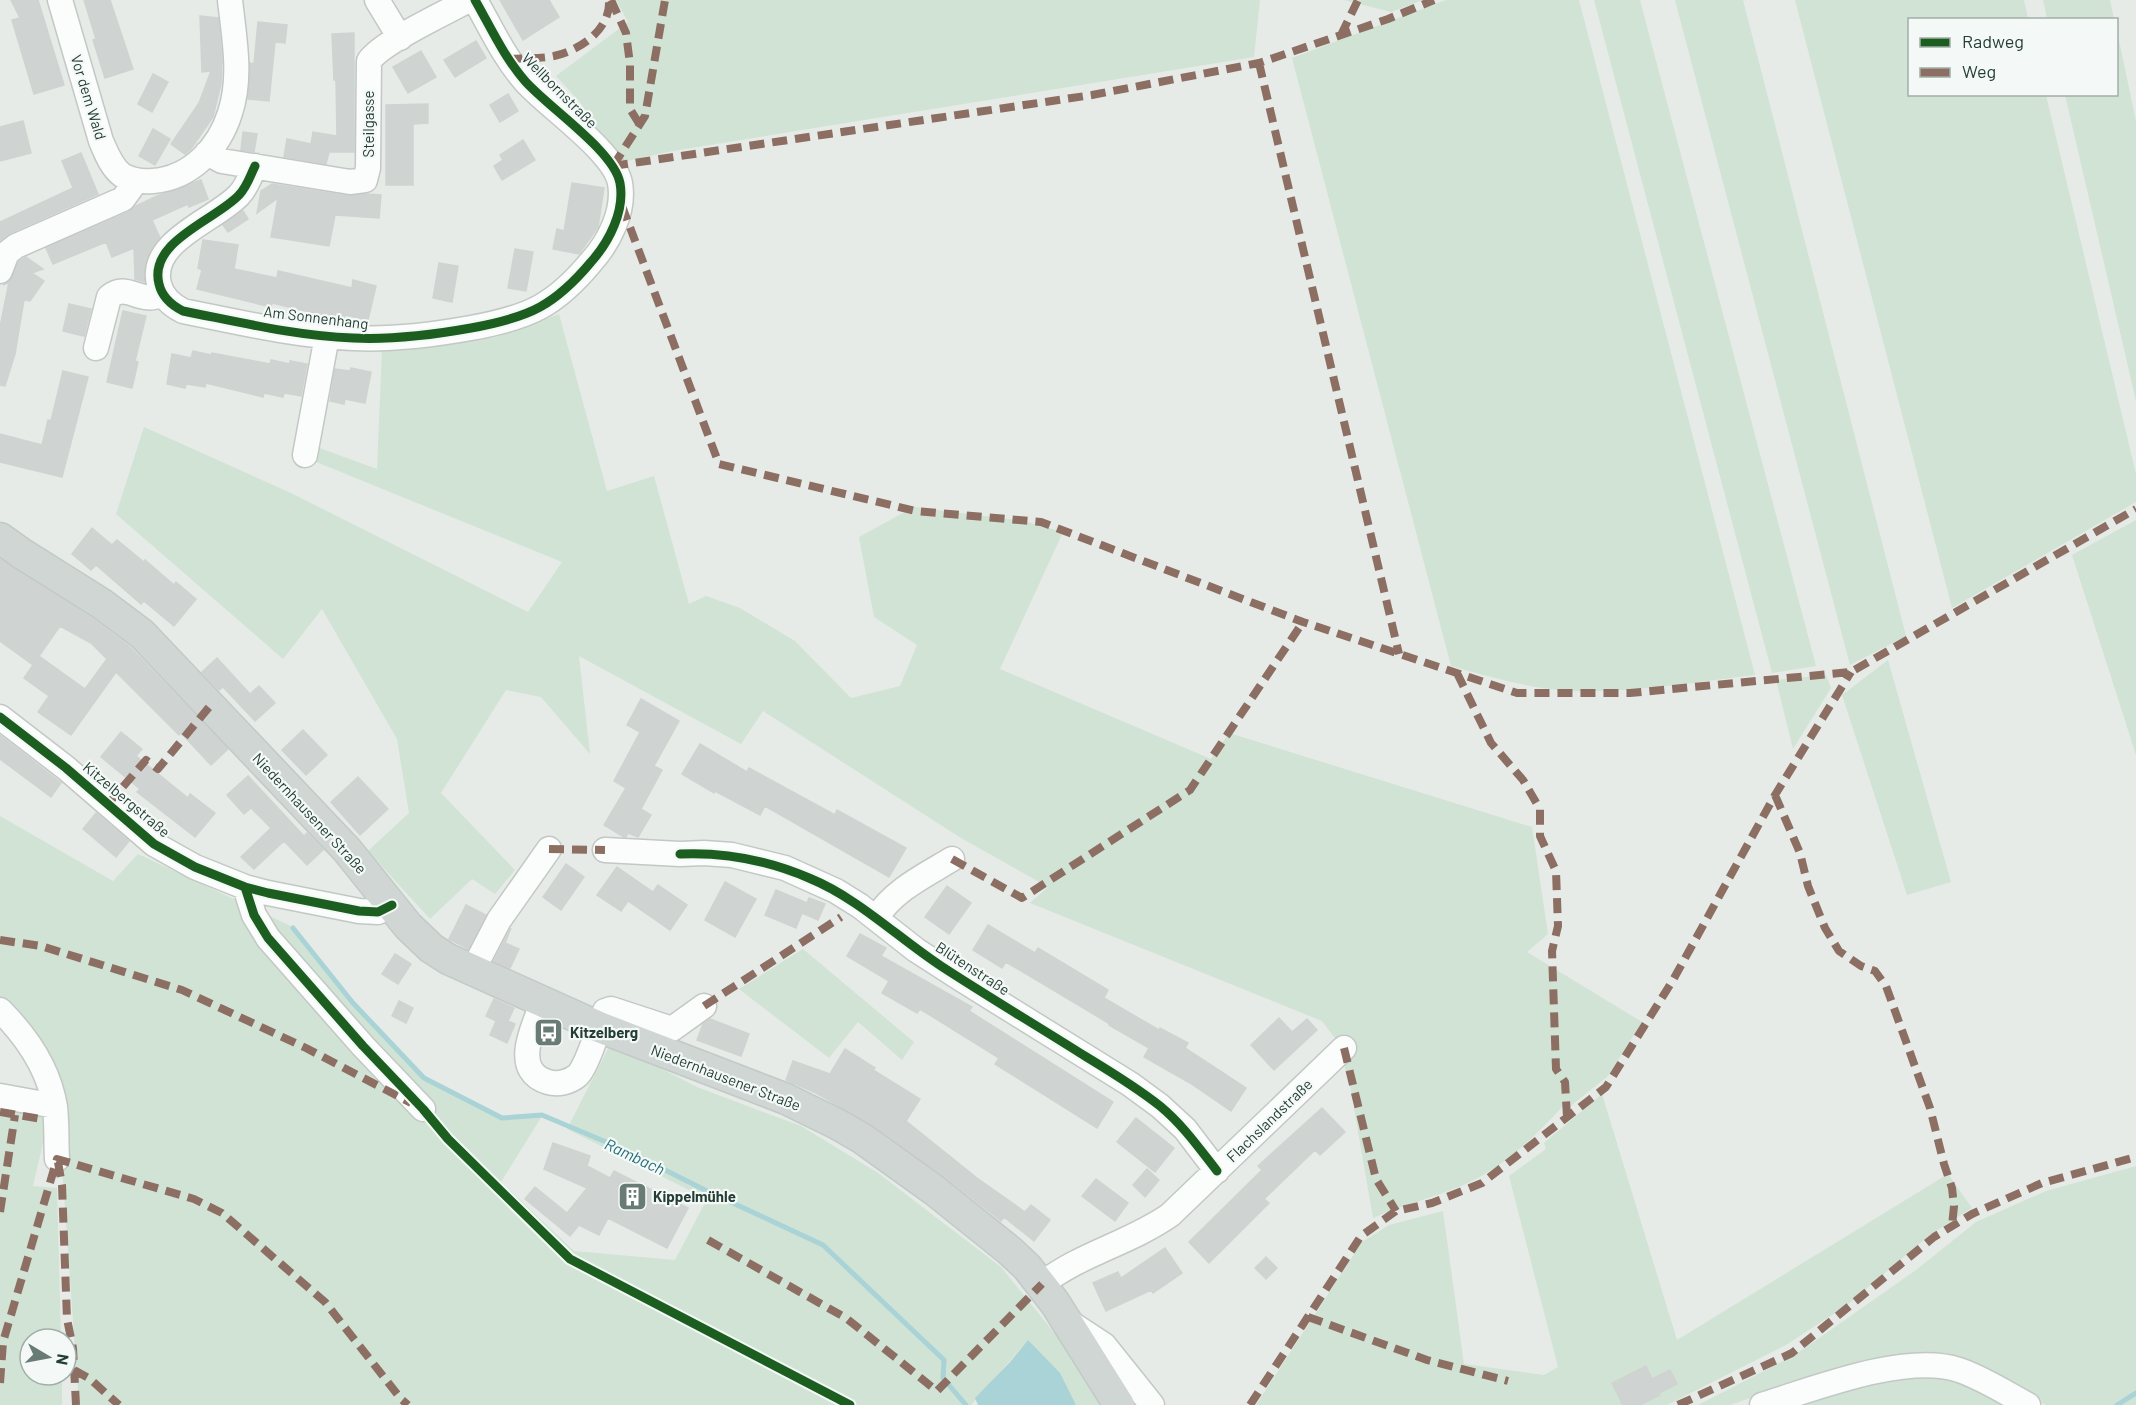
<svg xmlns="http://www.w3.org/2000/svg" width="2136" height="1405" font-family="Barlow,sans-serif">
  <rect width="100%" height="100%" fill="#e6ebe8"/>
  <path fill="#d0e3d4" d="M616,0H1260L1254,57L673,151L618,163L580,102L556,76L628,22Z
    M1344,0H1423L1391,12Z
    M1446,0H1579L1755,675C1694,682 1634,693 1572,691C1531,689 1491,677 1451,666L1292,58Z
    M1594,0H1640L1816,666L1772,673Z
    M1675,0H1743L1906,636L1850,665Z
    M1795,0H2024L2028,19L1910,20V94L2046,95L2136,474V502L1952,608Z
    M2043,0H2110L2114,19H2047Z
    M2117,31L2136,121V401L2065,95L2116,94Z
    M559,314L607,491L654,476L689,604L706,596L740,608L795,641L851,698L900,686L917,645L874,617L859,537L914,507L1024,521L1063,532L1000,669L1211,759L1229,733L1532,827L1548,934L1527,952L1642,1022L1608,1076L1567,1109L1563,1106C1535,1137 1500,1170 1461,1186C1432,1198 1402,1205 1373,1218L1350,1085L1337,1041L1322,1021L1030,903L1048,887L961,838L763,711L741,744L579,656L590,754L541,697L506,690L441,793L515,870L495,894L472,879L430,919L368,851L409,813L397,739L322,609L283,659L116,514L144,427L291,493L528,612L562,562L299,455L303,442L377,469L382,350L496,337Z
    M2136,520V755L2072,555Z
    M1888,660L1951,882L1907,895L1842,695Z
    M1826,675L1831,688L1793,749L1776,680Z
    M0,816L113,881L138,854L295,928L353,1005L423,1079L503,1120L542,1116L501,1182L574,1251L675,1260L707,1199L567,1129L611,1043L697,1087L801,1126L878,1173L1001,1267L1073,1356L1106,1405H1076L1028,1340L971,1405H79L56,1082L0,999Z
    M803,949L914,1042L902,1060L858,1022L829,1058L739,989Z
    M1602,1094L1677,1340L1948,1174L1972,1208L1931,1234L1847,1305L1786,1345L1667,1405H1256L1362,1242L1389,1225L1443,1211L1464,1364L1544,1375L1558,1367L1509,1176L1546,1149L1544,1143Z
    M0,1104L50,1113L33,1186L57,1188L61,1339H30V1375H62V1405H0Z
    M2136,1166V1405H2046L1958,1364L1809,1378L1730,1405H1698L1795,1355L1916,1270L1976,1222L2046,1191Z
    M1916,1372L1956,1378L2013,1405H1795L1866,1384Z"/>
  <path fill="#a9d3d6" d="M1028,1340L1060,1373L1076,1405H978L975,1398L1010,1362Z"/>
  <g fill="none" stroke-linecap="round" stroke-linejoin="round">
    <path stroke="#a9d3d6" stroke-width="5" d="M293,928L353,1003L424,1078L502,1118L542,1115L625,1150L707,1191L823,1245L944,1360L943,1378L966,1405
      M2117,1405L2136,1393"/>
  </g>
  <path fill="#cfd3d1" stroke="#cfd4d1" stroke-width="1.5" fill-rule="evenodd" d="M11,0H38L64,85L34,94L12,20L20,18Z
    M84,0H110L133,69L105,78L93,40L96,39Z
    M500,0H549L559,17L523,40Z
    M200,16L218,18L222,58L221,84L213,117L191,149L185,154L171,144L199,103L211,71L202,72Z
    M258,22L287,25L285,43L275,42L269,101L248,99L250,63L254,64Z
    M354,33V152H329L326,164L284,157L287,139L311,144L313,132L337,136L336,80H334L332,34Z
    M476,41L486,58L455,77L444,60Z
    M421,51L436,77L408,93L393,67Z
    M153,74L168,82L152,112L138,104Z
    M508,94L518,111L500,122L490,105Z
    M428,104V123L413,124V185H386V105Z
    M23,121L31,153L0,161V127Z
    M153,129L170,139L155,165L139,156Z
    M243,132L257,134L254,152L241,150Z
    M523,140L535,160L502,180L494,166L503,160L500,155Z
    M81,153L98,194L10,233L0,240V222L73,188L62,161Z
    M201,180L208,199L189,207L188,204L152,220L160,238L151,250L145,264V282L135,279L134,248L112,257L106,242L53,264L46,248L129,212L136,206L157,196Z
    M572,183L604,188L598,227L579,254L553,249L557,229L564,231Z
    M272,184L348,196L367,194L381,195L379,218L335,215L329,246L271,237L278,198L257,213L261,191Z
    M243,211L248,219L228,232L223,225Z
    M203,240L238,245L234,269L277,278L278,271L352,288L353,280L376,286L368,320L345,315L344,320L272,303L271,307L197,289L202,270L198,268Z
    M515,249L533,252L526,291L508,288Z
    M26,257L43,269L32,273L44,281L30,301L24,300L15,354L5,386L0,385V327L9,282L3,285L9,282L19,262Z
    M439,263L458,266L452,302L433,298Z
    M69,304L91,309L84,336L63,331Z
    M123,311L146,316L135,361L138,362L132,388L107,382Z
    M193,351L211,355L212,353L270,364L271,360L290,364V361L307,364L301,396L284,393L283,397L264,393L263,397L206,383L205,387L186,384L185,388L167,384L172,354L191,358Z
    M351,368L371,372L365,403L345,399L344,404L330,401L335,369L350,371Z
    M63,371L88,377L62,477L0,462V434L42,445L48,420L51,421Z
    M92,528L112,545L117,540L144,562L145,560L174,585L176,582L196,599L174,626L144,601L141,604L96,565L91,570L72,554Z
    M0,559L92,618L130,647L228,749L211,765L181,733L179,735L116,672L71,735L38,712L49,696L24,678L33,665L0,641ZM60,626L91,643L107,659L85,689L39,656Z
    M217,658L250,694L259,686L275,703L255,721L223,687L219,690L202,672Z
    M641,699L679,721L654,766L662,770L641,809L651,815L638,837L628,833L626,837H624L604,825L626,788L614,781L640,732L627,725Z
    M303,730L327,755L306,775L282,750Z
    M121,732L142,749L136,756L188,798L190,794L215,813L195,837L137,792L140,789L101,757Z
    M0,735L61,783L51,797L0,759Z
    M700,744L747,772L749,768L835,815L837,810L906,848L889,877L765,806L760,815L715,791L714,793L682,774Z
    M248,776L304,836L307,833L323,850L307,865L284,841L254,869L241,857L271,828L251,808L244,814L227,795Z
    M358,777L388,809L360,835L331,802Z
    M96,813L129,841L116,857L83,829Z
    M566,864L584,877L561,910L543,897Z
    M617,867L653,892L658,885L687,905L670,930L628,901L621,911L597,895Z
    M725,882L756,899L735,937L705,920Z
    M947,886L971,903L949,934L925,917Z
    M776,890L807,903L809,898L825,904L818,920L802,913L796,928L765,915Z
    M466,905L486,915L468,949L449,939Z
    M988,925L1035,953L1038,948L1108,990L1104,998L1159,1030L1160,1028L1188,1043L1185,1048L1246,1088L1231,1111L1190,1083L1144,1057L1149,1048L1109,1025L1110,1024L1006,962L1002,968L973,950Z
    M511,928L505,943L519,949L510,968L494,961Z
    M860,934L886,948L881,956L972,1007L969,1011L1113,1102L1097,1128L995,1064L999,1058L920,1009L917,1013L882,993L889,981L847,956Z
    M395,954L411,964L398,984L382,974Z
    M494,999L514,1008L508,1021L515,1024L507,1043L490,1035L496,1021L486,1016Z
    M399,1001L413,1008L406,1023L392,1016Z
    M1279,1018L1292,1032L1307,1019L1317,1030L1274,1070L1251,1045Z
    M710,1019L749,1034L741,1056L697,1040L703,1024Z
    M845,1049L875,1068L873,1070L920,1099L906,1121L977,1178L1025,1212L1031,1205L1050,1220L1034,1241L1004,1217L1001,1221L945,1177L873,1125L816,1093L786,1080L793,1061L830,1074Z
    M1322,1108L1345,1132L1320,1155L1315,1150L1264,1199L1269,1203L1209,1263L1189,1242L1262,1170L1258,1166Z
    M1136,1118L1174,1148L1155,1172L1117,1142Z
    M553,1143L590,1156L587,1166L610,1178L614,1171L688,1208L667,1248L608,1218L599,1235L579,1225L570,1236L525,1199L535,1187L567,1213L587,1188L544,1169Z
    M1147,1169L1159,1180L1145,1197L1133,1185Z
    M1096,1179L1128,1203L1115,1221L1082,1196Z
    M1165,1248L1182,1273L1153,1293L1151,1290L1106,1311L1093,1283L1118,1272L1121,1278Z
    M1266,1257L1277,1268L1266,1279L1255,1268Z
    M1646,1366L1652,1379L1670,1370L1677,1384L1659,1393L1660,1395L1640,1405H1623L1612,1383Z"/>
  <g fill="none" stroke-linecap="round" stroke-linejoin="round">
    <defs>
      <path id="minor" d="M60,0L101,141C106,152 111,167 122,175C131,180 143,182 153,181C191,178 219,148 230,113C242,77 234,37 230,0
        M377,0L400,38
        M207,153L222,161L350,182L365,180L368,168L369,61C382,42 445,13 469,0
        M255,166C250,176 247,187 239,195C216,220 148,241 159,284C162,297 171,305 183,311C239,322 296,336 353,338C393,340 432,335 471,328C493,324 520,318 540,307C560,296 576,280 591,262C609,242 625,211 620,183C614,151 549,108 525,81C504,57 491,28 475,0
        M0,271L7,253L16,246L123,199L136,181
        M96,348L109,297C127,281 141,306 162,294
        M305,455L327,336
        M0,717L66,768L154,844L195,867L245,887L268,893L359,911L378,912L392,905
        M605,850L680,854L704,853L732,855L785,868L836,891L860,906L916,950L961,979L1130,1084L1160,1106L1185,1129L1217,1171
        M245,887L254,915L268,938L363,1046L423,1109
        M876,918C894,890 924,876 952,859
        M473,970L499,920L549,849
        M543,1002C534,1025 510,1071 548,1082C558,1085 570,1082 578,1075C588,1064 599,1026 605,1011L611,1009L672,1029L704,1006
        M0,1010C26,1036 49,1069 55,1107C57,1124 56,1142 57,1159
        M0,1096L55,1106
        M1042,1284C1080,1254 1130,1243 1170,1215L1344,1048
        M1069,1322L1104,1345L1152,1405
        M1762,1405C1813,1389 1907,1352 1959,1370C1983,1378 2006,1393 2028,1405"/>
      <path id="major" d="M0,538L21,553L102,604L142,634L347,850L408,926L431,948L448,959L599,1027L786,1099L837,1124L863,1139L934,1190L1010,1251L1027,1267L1055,1303L1119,1405"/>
    </defs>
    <use href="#minor" stroke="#c3c8c5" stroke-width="27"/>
    <use href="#major" stroke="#c2cac7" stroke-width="33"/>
    <use href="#minor" stroke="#fbfcfc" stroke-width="24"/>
    <use href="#major" stroke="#cfd6d4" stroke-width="30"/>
    <path stroke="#8d6e63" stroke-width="8" stroke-dasharray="15 8" stroke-linecap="butt" d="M611,0L626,33L630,64V109L640,125
      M1341,35L1358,0
      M507,59C523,58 539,59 554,56C581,50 611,29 609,0
      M1259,63L1399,654
      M613,166L1092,95L1259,63L1388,19L1434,0
      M613,166L645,116L665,0
      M622,206L719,464L916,511L1041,522L1303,622L1517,693H1630L1851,672L2136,509
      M1457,673L1491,743L1523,780L1540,809V836L1556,871L1558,926L1552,951L1556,1069L1565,1082L1567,1117
      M1775,795L1800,853L1808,886L1825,928L1839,951L1861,966L1875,971L1886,986L1930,1108L1944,1164L1952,1188L1954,1206L1952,1226
      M108,804L146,760L158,769L210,706
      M549,849L605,850
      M952,859L1022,898L1190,790L1303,622
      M0,940L41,946L182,990L306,1048L411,1103
      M704,1006L841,917
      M1344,1048L1376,1179L1396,1211
      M0,1112L41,1119
      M58,1162L62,1185L67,1319L73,1348L76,1405
      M0,1212L15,1115
      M708,1240L846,1318L937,1391L1042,1284
      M1308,1317L1427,1360L1508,1381
      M74,1370L90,1379L119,1405
      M0,1383L3,1342L57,1159L194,1199L222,1213L325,1302L401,1399L408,1405
      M1250,1405L1361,1236L1396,1211L1432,1203L1482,1183L1606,1087L1673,980L1775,795L1851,672
      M1678,1405L1792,1353L1934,1237L1972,1214L2042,1183L2136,1157"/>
    <defs>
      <path id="cycleway" d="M255,166C250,176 247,187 239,195C216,220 148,241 159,284C162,297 171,305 183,311C239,322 296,336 353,338C393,340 432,335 471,328C493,324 520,318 540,307C560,296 576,280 591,262C609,242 625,211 620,183C614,151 549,108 525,81C504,57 491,28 475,0
        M0,717L66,768L154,844L195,867L245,887L268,893L359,911L378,912L392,905
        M680,854C725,852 767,860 809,878C858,898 897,937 941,966C987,996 1034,1024 1080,1053C1108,1070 1135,1086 1160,1106C1183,1125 1199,1148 1217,1171
        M245,887L254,915L268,938L363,1046L423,1109L448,1139L570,1259L850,1405"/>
    </defs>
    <use href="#cycleway" stroke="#f4f9f7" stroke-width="13"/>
    <use href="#cycleway" stroke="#1b5e20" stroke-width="9"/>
  </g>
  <defs>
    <symbol id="bus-square" viewBox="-11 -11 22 22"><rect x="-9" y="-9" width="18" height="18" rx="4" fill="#687b74" stroke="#f4f9f7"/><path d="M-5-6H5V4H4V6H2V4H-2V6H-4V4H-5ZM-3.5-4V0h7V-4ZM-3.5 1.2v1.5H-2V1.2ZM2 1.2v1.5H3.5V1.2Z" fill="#fff"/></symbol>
    <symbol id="building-square" viewBox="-11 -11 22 22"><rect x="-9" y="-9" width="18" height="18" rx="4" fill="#687b74" stroke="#f4f9f7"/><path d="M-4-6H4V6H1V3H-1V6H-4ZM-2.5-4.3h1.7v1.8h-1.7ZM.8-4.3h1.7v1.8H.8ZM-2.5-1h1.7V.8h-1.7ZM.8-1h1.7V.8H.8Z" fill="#fff"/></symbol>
  </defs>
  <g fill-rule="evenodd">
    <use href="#bus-square" x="532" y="1016" width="33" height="33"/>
    <use href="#building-square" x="616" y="1180" width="33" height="33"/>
  </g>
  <g text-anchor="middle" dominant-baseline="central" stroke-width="4.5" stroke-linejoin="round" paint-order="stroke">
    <g font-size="15" fill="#243e35" stroke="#f4f9f7">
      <text transform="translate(560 90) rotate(45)">Wellbornstraße</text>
      <text transform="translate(89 97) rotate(73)">Vor dem Wald</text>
      <text transform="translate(368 124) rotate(-90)">Steilgasse</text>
      <text transform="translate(316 317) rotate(7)">Am Sonnenhang</text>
      <text transform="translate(127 799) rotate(40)">Kitzelbergstraße</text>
      <text transform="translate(310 813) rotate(47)">Niedernhausener Straße</text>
      <text transform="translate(973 968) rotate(33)">Blütenstraße</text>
      <text transform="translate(726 1077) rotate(21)">Niedernhausener Straße</text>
      <text transform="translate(1269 1120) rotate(-44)">Flachslandstraße</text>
    </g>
    <g font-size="15" font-weight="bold" fill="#243e35" stroke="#f4f9f7" text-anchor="start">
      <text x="570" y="1032">Kitzelberg</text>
      <text x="653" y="1196">Kippelmühle</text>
    </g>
    <g font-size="16" font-style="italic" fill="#216e77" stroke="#f4f9f7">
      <text transform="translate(635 1156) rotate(25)">Rambach</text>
    </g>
  </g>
  <rect x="1908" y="18" width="210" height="78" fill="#f4f9f7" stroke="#a1aea9" stroke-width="1.5"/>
  <rect x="1920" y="38" width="30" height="9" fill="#1b5e20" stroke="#a1aea9" stroke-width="1.5"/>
  <text x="1962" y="48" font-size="18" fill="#243e35">Radweg</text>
  <rect x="1920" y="68" width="30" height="9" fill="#8d6e63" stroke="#a1aea9" stroke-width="1.5"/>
  <text x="1962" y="78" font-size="18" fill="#243e35">Weg</text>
  <g transform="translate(48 1357) rotate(100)"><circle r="28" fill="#f4f9f7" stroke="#a1aea9" stroke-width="1.5"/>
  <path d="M0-4.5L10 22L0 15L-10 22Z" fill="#687b74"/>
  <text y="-9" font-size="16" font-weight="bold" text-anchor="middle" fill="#243e35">N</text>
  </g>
</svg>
